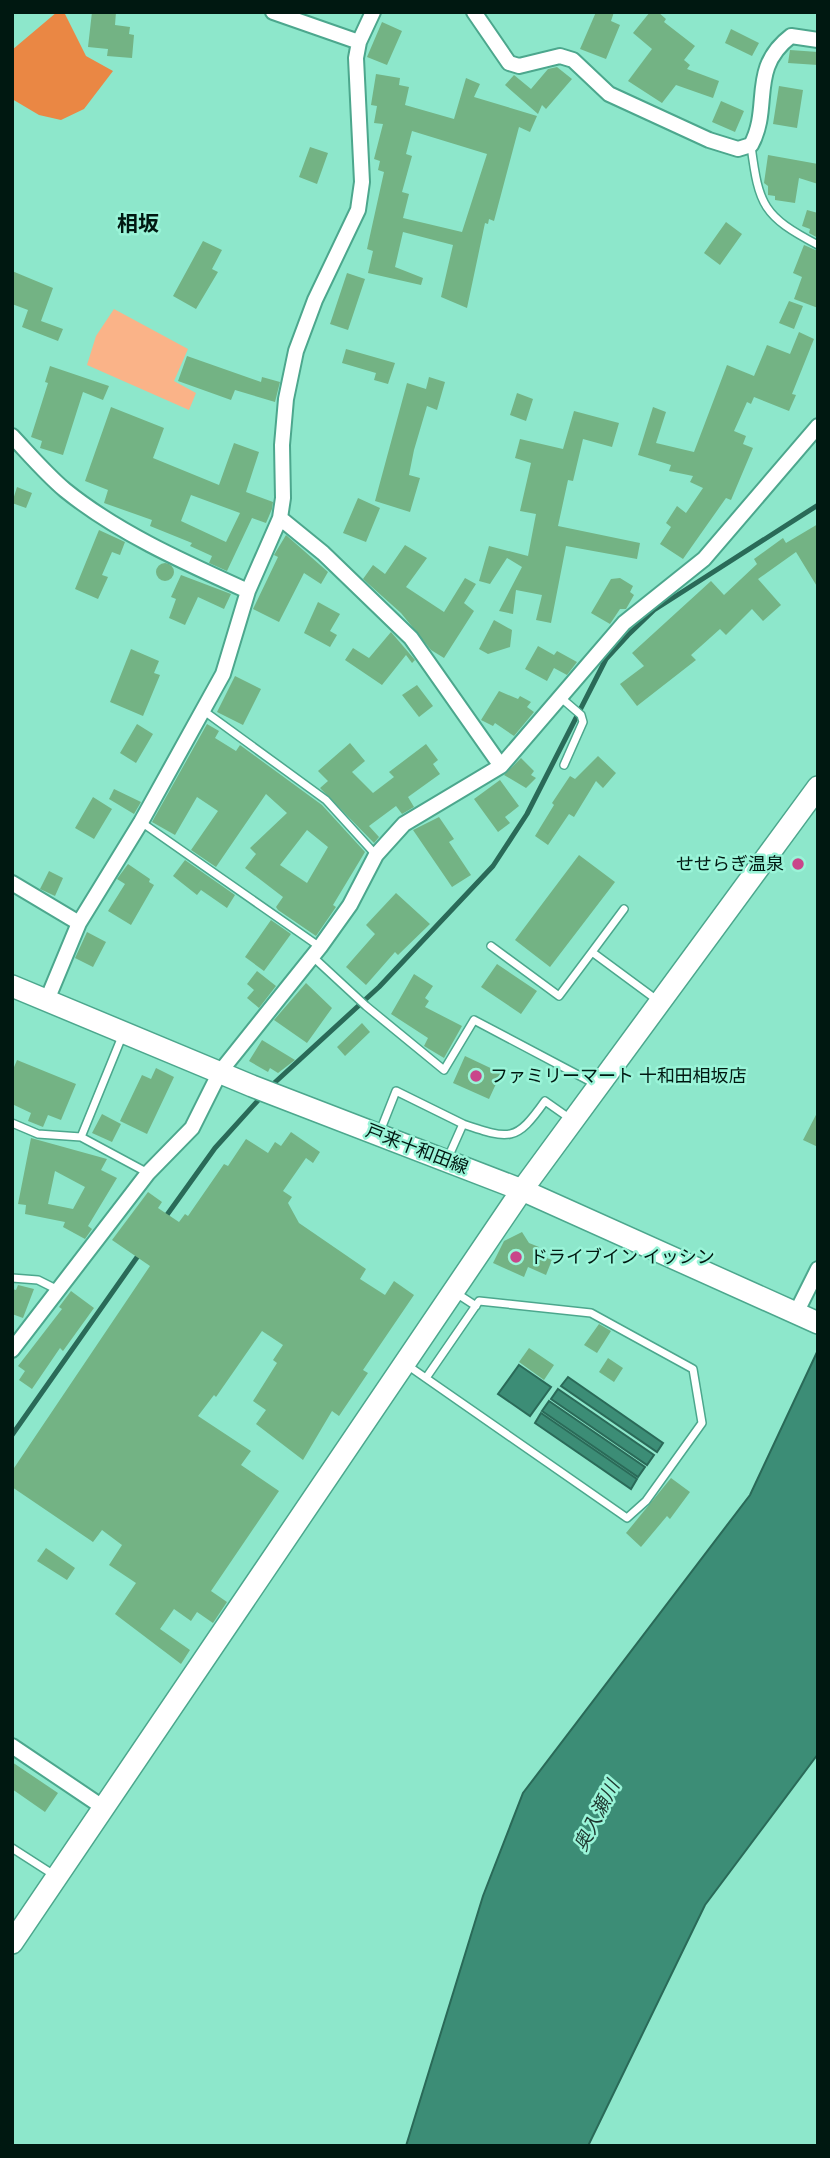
<svg xmlns="http://www.w3.org/2000/svg" width="830" height="2158" font-family="'Nunito Sans','Noto Sans JP',sans-serif">
  <rect width="100%" height="100%" fill="#8de7cb"/>
  <path fill="#fab388" d="M114,309L188,349L174,381L196,393L189,410L87,365L96,336Z"/>
  <path fill="#ea8744" d="M57,12H64L86,56L113,71L84,109L61,120L39,115L12,99V50Z"/>
  <path fill="#3c8d76" stroke="#2a6a58" stroke-width="2" d="M818,1350V1754L705,1905L588,2146H406L483,1896L523,1793L750,1495Z
    M519,1365L551,1387L530,1416L498,1394Z
    M568,1377L663,1443L657,1452L561,1386Z
    M558,1389L654,1455L647,1465L551,1399Z
    M549,1401L645,1467L638,1477L542,1411Z
    M541,1413L637,1479L631,1489L535,1423Z"/>
  <g fill="none" stroke-linecap="round" stroke-linejoin="round">
    <path stroke="#2a6a58" stroke-width="5" d="M271,1086L379,987L493,866L527,814L606,659L628,635L654,610L818,505
      M164,1219L215,1148L262,1096
      M12,1435L140,1253"/>
  </g>
  <path fill="#73b384" fill-rule="evenodd" d="M92,12H116L115,25L130,27L129,34L134,35L132,58L107,56L108,49L88,47Z
    M596,12H614L611,21L620,25L606,59L580,49Z
    M650,12H658L666,19L664,22L695,46L684,60L690,65L687,69L719,81L713,98L676,85L662,103L628,81L652,49L633,33Z
    M382,22L402,31L387,65L367,57Z
    M731,29L759,43L752,56L725,43Z
    M790,50L818,52V65L788,63Z
    M557,67L572,79L546,109L542,105L538,114L505,85L514,75L531,89L548,69Z
    M376,74L400,78L399,85L409,87L405,105L454,119L466,78L480,84L474,97L537,116L530,132L519,127L494,221L489,219L488,224L485,223L467,308L441,297L453,245L403,232L395,267L423,278L421,285L368,273L373,251L367,249L384,172L378,170L380,161L374,159L383,124L374,123L377,106L371,105ZM412,131L487,154L462,232L403,218L409,194L402,192L412,156L406,154Z
    M779,86L803,90L797,128L773,124Z
    M721,101L744,111L735,132L712,122Z
    M310,147L328,153L317,184L299,177Z
    M768,155L818,164V184L799,178L795,203L775,200V196L768,195V186L764,183Z
    M807,210L818,213V238L809,233L810,229L802,226Z
    M726,222L742,234L720,265L704,253Z
    M203,241L222,250L212,269L218,272L196,309L173,296Z
    M804,245L818,251V308L794,299L802,277L793,273Z
    M12,271L53,288L41,321L63,329L58,341L22,327L28,310L12,304Z
    M347,273L365,279L348,330L330,324Z
    M789,301L803,306L794,329L779,323Z
    M799,332L814,339L792,394L796,395L789,411L754,397L751,404L747,402L734,431L746,436L743,444L753,448L731,500L726,498L683,559L660,544L671,527L666,523L677,506L686,513L703,488L690,482L693,476L669,471L671,465L638,455L653,407L666,412L656,443L694,452L727,365L754,376L767,345L790,354Z
    M346,349L395,363L388,384L374,380L376,373L342,363Z
    M187,356L261,382L262,377L280,382L275,402L235,390L231,400L178,381Z
    M50,366L109,386L103,400L83,392L63,455L40,448L42,441L31,437L48,383L45,382Z
    M429,377L445,382L437,410L427,406L414,450L409,475L420,478L410,512L375,501L407,383L426,389Z
    M517,393L533,399L526,421L510,415Z
    M111,407L164,428L153,458L219,485L234,443L259,452L246,492L273,502L272,509L266,523L252,518L227,571L209,563L212,556L190,546L192,543L150,526L152,520L104,503L108,490L85,481ZM191,495L240,513L226,542L181,521Z
    M574,411L619,423L612,447L583,439L573,481L568,480L558,526L640,543L637,559L566,546L551,623L536,620L542,595L516,590L513,614L499,611L522,567L507,558L490,584L479,581L489,546L528,556L536,514L520,511L531,463L515,458L520,439L563,449Z
    M17,487L32,493L26,508L12,503Z
    M358,498L380,508L366,542L343,533Z
    M818,524V588L796,552L758,579L781,605L763,621L752,609L726,635L720,629L691,655L696,660L637,706L620,684L644,666L632,653L711,581L724,595L757,564L754,559L783,538L786,543Z
    M99,530L125,542L120,555L112,552L102,575L108,577L98,599L75,589Z
    M286,535L328,572L321,584L304,573L279,622L253,609L278,557L274,555Z
    M405,545L427,558L406,587L444,612L465,578L476,584L464,603L474,611L444,658L431,650L401,613L363,579L373,565L385,574Z
    M156 572a9 9 0 1 1 18 0a9 9 0 1 1-18 0Z
    M181,575L231,594L224,609L198,597L185,625L169,618L176,599L171,597Z
    M620,578L633,586L630,592L634,595L626,609H620L610,624L591,613L611,579Z
    M318,602L340,614L330,631L337,635L330,647L304,633Z
    M494,620L512,630L510,647L488,654L479,649Z
    M391,632L415,660L412,663L406,655L382,685L345,660L353,648L369,658Z
    M538,646L554,655L557,651L577,662L567,675L554,668L547,681L525,669Z
    M131,649L159,661L154,673L160,675L143,716L110,702Z
    M235,676L261,689L243,725L217,712Z
    M417,685L433,706L419,717L402,695Z
    M499,691L518,699L520,696L531,702L527,707L534,712L514,736L495,723L493,726L481,720Z
    M137,724L153,734L136,763L120,753Z
    M207,724L219,731L215,738L236,751L240,745L322,805L365,852L333,905L336,907L316,936L278,910L276,907L283,897L245,868L256,854L250,848L287,813L266,794L216,867L191,850L218,811L197,797L175,835L152,822ZM307,830L328,847L307,883L280,865Z
    M350,743L365,761L352,772L373,793L394,777L389,772L426,744L438,760L433,764L440,774L408,797L414,807L402,814L396,806L369,826L379,837L374,843L320,788L328,781L318,771Z
    M598,756L616,773L603,788L596,781L574,817L569,814L548,845L535,836L554,805L552,803L570,776L575,779Z
    M521,758L534,771L531,775L536,778L526,788L504,775Z
    M500,780L519,806L505,817L510,823L498,832L474,799Z
    M114,789L141,802L134,814L109,799Z
    M93,797L112,809L94,839L75,828Z
    M439,817L454,839L449,842L471,875L452,887L413,830Z
    M579,855L615,882L550,967L515,940Z
    M185,860L235,895L227,908L201,890L197,895L173,876Z
    M128,864L150,879L149,882L154,885L131,925L108,911L125,884L117,879Z
    M49,871L63,878L55,896L40,889Z
    M396,893L430,924L398,955L395,952L366,985L346,967L375,934L366,925Z
    M271,920L291,934L264,971L245,957Z
    M87,932L106,942L93,967L75,958Z
    M497,964L537,991L521,1014L481,987Z
    M257,971L276,986L259,1008L247,998L254,990L247,984Z
    M414,974L433,986L425,998L429,1001L425,1007L462,1026L444,1058L424,1046L428,1038L391,1014Z
    M306,983L332,1008L307,1043L274,1020Z
    M362,1023L370,1032L345,1056L337,1047Z
    M262,1040L295,1060L278,1073L270,1068L268,1072L249,1061Z
    M465,1056L501,1073L489,1099L453,1083Z
    M17,1060L76,1084L61,1120L48,1115L43,1127L28,1121L31,1113L12,1104V1072Z
    M156,1068L174,1077L147,1134L120,1121L142,1075L151,1079Z
    M818,1111V1147L803,1140Z
    M102,1114L121,1124L112,1142L92,1133Z
    M291,1132L320,1152L313,1163L306,1158L283,1191L292,1197L288,1203L299,1223L366,1269L360,1279L385,1295L394,1281L414,1295L363,1370L368,1373L339,1416L332,1411L303,1460L256,1424L266,1410L253,1401L277,1363L273,1360L283,1345L262,1331L216,1397L214,1395L198,1416L251,1451L241,1465L279,1491L211,1591L227,1602L213,1623L197,1612L191,1621L174,1609L160,1629L190,1650L181,1664L115,1614L136,1583L109,1565L122,1545L102,1530L93,1542L12,1487V1471L150,1266L112,1240L148,1192L162,1202L158,1208L179,1222L185,1214L188,1216L224,1164L228,1166L246,1139L268,1153L275,1142L281,1146Z
    M31,1138L107,1159L101,1170L117,1178L88,1226L92,1229L85,1239L63,1227L65,1222L25,1214L26,1205L18,1204ZM55,1171L85,1187L73,1209L48,1204Z
    M522,1232L529,1243L539,1247L536,1254L552,1260L546,1275L528,1267L524,1277L493,1263L504,1241Z
    M18,1285L34,1289L23,1318L12,1314V1289L16,1290Z
    M71,1291L94,1308L63,1351L60,1348L32,1389L19,1380L25,1371L18,1366L62,1309L59,1307Z
    M599,1324L611,1331L597,1353L584,1345Z
    M529,1348L554,1365L544,1380L519,1362Z
    M608,1358L623,1368L614,1382L599,1372Z
    M671,1478L690,1492L670,1519L667,1516L641,1547L626,1533Z
    M46,1548L75,1568L67,1580L37,1561Z
    M12,1762L58,1793L45,1812L12,1789Z"/>
  <g fill="none" stroke-linecap="round" stroke-linejoin="round">
    <defs>
      <path id="lane" d="M751,146C759,206 763,216 818,245
        M560,697L581,715L583,722L564,765
        M204,711L326,800L376,855
        M141,822L320,947
        M491,946L559,996L592,952L657,1000
        M592,952L624,909
        M313,957L366,1006L444,1070L474,1020L597,1085
        M12,1123L38,1134L81,1137L148,1173
        M463,1124C510,1140 516,1142 545,1101L572,1120
        M379,1134L396,1091L463,1124L447,1160
        M81,1137L123,1034
        M12,1278L38,1280L58,1290
        M456,1293L476,1306
        M407,1365L627,1518L646,1501L702,1423L693,1369L591,1313L479,1301L426,1378
        M12,1848L54,1875"/>
      <path id="street" d="M273,12L359,42
        M474,12L509,63L519,66L560,56L573,60L609,94L709,140L738,149L751,145C772,106 748,69 791,36L818,40
        M12,436C29,454 46,474 65,490C118,533 186,563 248,591
        M280,518L323,553L411,638L501,766
        M12,883L79,923
        M47,1000L79,923L141,822L223,674L248,591L280,518L283,498L282,445L286,399L296,351L315,300L358,210L362,182L356,58L359,42L373,12
        M796,1313L818,1269
        M12,1350L148,1173L192,1128L220,1072L320,947L350,905L376,855L404,824L501,766L624,623L704,559L818,426
        M12,1746L104,1808"/>
      <path id="secondary" d="M12,986L252,1086L522,1190L818,1323
        M12,1943L522,1190L818,787"/>
    </defs>
    <use href="#lane" stroke="#4ca78d" stroke-width="10"/>
    <use href="#street" stroke="#4ca78d" stroke-width="18"/>
    <use href="#secondary" stroke="#4ca78d" stroke-width="24"/>
    <use href="#lane" stroke="#fff" stroke-width="7"/>
    <use href="#street" stroke="#fff" stroke-width="14"/>
    <use href="#secondary" stroke="#fff" stroke-width="21"/>
  </g>
  <g fill="#c9458a" stroke="#9af4d8" stroke-width="2.5">
    <circle cx="798" cy="864" r="7"/>
    <circle cx="476" cy="1076" r="7"/>
    <circle cx="516" cy="1257" r="7"/>
  </g>
  <g text-anchor="middle" dominant-baseline="central" stroke-width="5" stroke-linejoin="round" paint-order="stroke">
    <g font-size="18" fill="#001811" stroke="#9af4d8" text-anchor="start">
      <text x="784" y="864" text-anchor="end">せせらぎ温泉</text>
      <text x="490" y="1076">ファミリーマート 十和田相坂店</text>
      <text x="530" y="1257">ドライブイン イッシン</text>
    </g>
    <g font-size="18" fill="#001811" stroke="#9af4d8">
      <text transform="translate(417 1149) rotate(21)">戸来十和田線</text>
    </g>
    <g font-size="19" font-style="italic" fill="#1d362e" stroke="#9af4d8">
      <text transform="translate(597 1816) rotate(-63)">奥入瀬川</text>
    </g>
    <g font-size="21" font-weight="bold" fill="#001811" stroke="#9af4d8">
      <text x="138" y="224">相坂</text>
    </g>
  </g>
  <rect width="830" height="2158" fill="none" stroke="#001811" stroke-width="28"/>
</svg>
